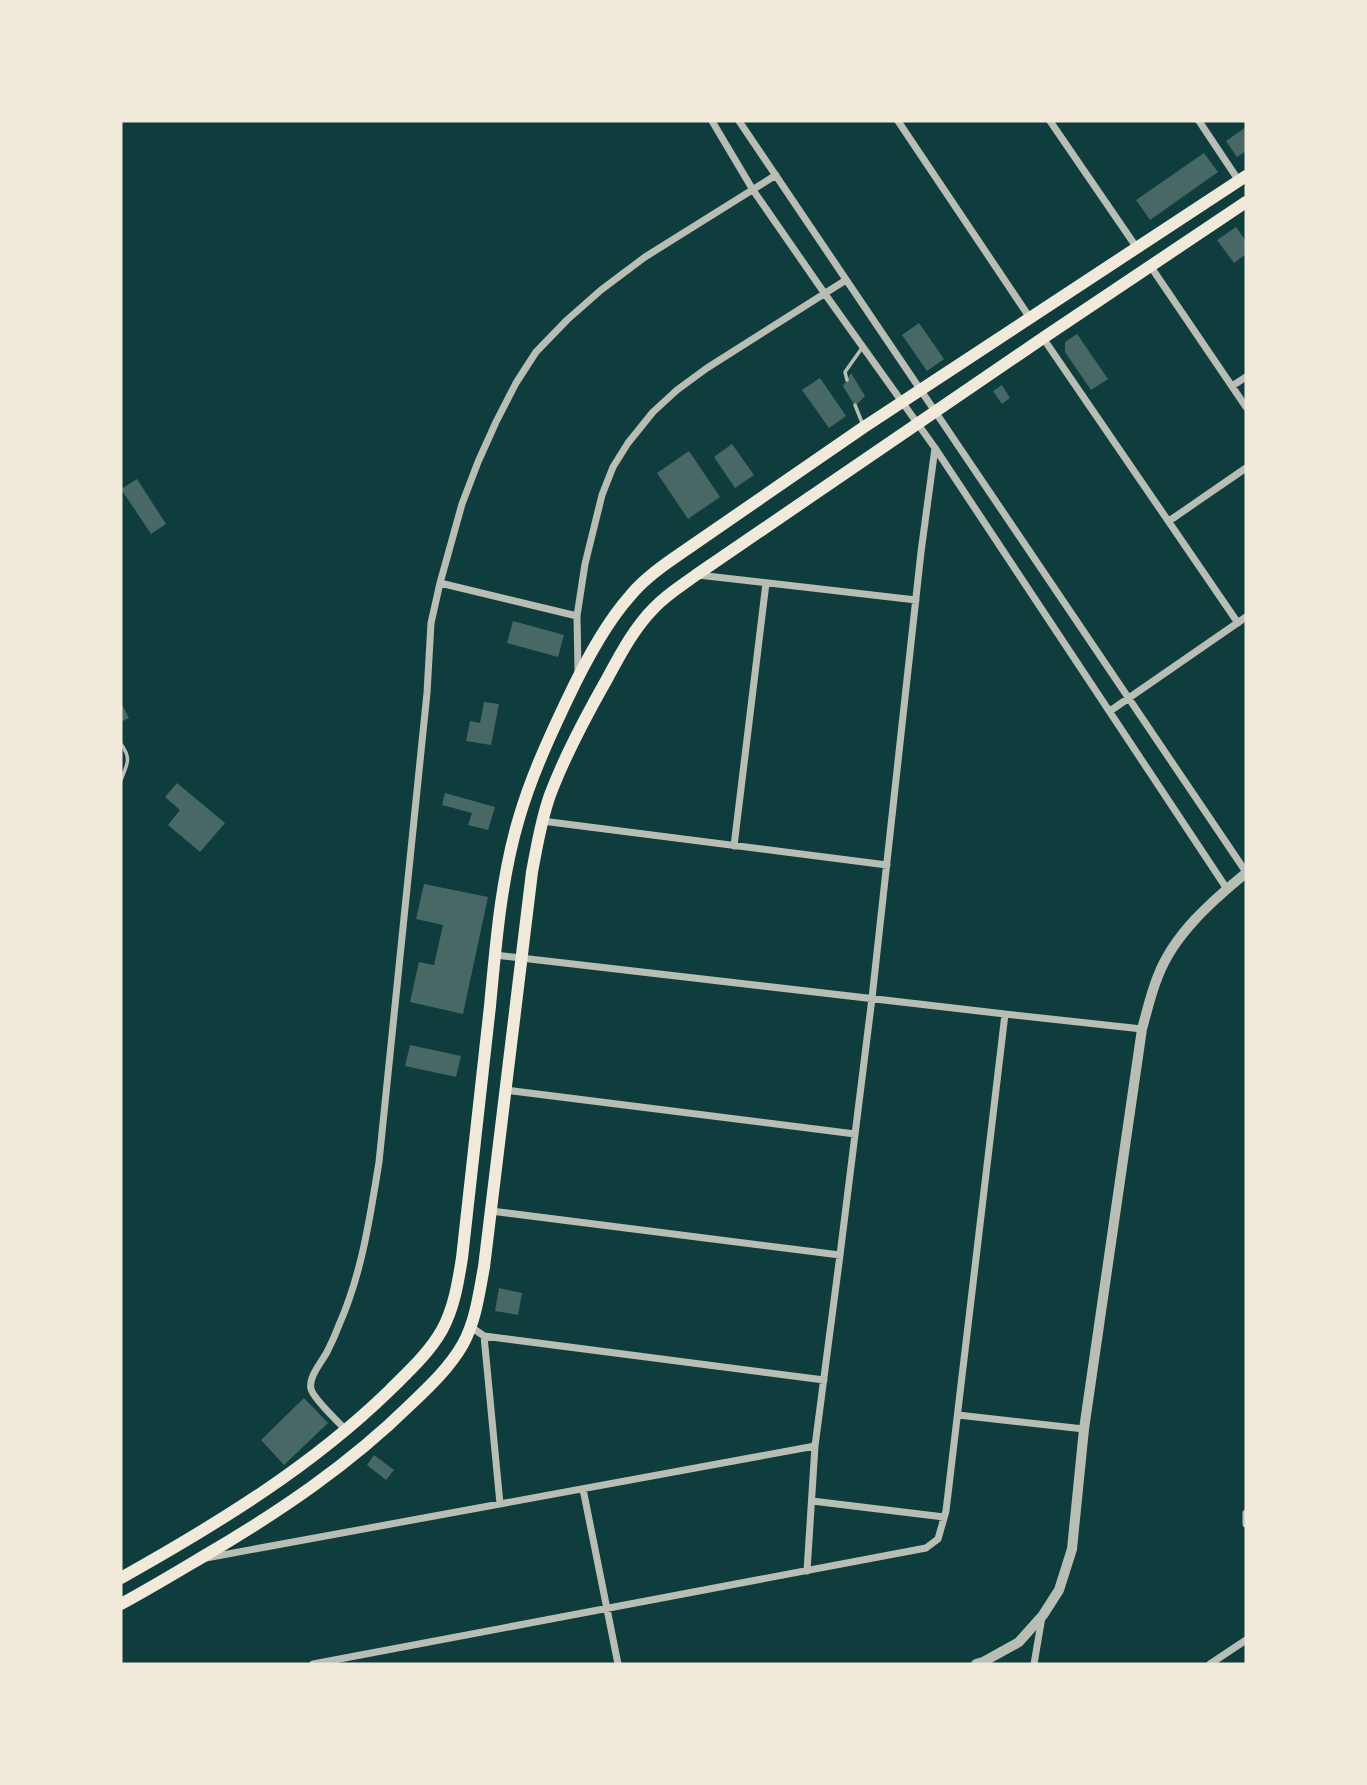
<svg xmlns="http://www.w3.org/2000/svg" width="1367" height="1785" font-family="Barlow,sans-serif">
  <rect width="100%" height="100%" fill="#0f3d3e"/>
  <path fill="#486865" d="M1246,127V151L1237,157L1226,141Z
    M1204,153L1218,172L1150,220L1136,200Z
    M1236,227L1246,241V254L1234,263L1217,240Z
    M919,323L944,359L927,371L902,335Z
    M1077,334L1108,379L1091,390L1065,352V342Z
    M851,373L865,396L855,406L843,386Z
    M820,378L846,416L829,428L802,390Z
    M1002,385L1010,398L1002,404L993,391Z
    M732,444L754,475L735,488L714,457Z
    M689,451L720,497L688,519L657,473Z
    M137,479L166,524L151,534L121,489Z
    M513,621L564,635L558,657L507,643Z
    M484,702L499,704L491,745L466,741L470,721L480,723Z
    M121,703L129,718L123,721L121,718Z
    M177,783L225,823L200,852L168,825L180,810L165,797Z
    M445,793L495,807L488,830L468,825L472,813L442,805Z
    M424,884L488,897L463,1014L410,1002L419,962L434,965L443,925L416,919Z
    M410,1045L461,1056L456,1077L405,1066Z
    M499,1288L522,1293L518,1315L495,1311Z
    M304,1398L328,1423L284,1465L261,1440Z
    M374,1455L394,1470L386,1480L367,1465Z"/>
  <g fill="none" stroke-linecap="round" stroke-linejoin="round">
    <path stroke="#b8beb3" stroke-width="3.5" d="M847,380L845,372L862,348
      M855,405L863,425
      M121,744C132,759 127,764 121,780"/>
    <path stroke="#b8beb3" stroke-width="7" d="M712,121L753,190L825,294L935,448L1227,889
      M739,121L1246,872
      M898,121L1030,318
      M1050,121L1137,248
      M1199,121L1239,181
      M1151,267L1246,407
      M1043,338L1238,623
      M1232,386L1246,377
      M1169,521L1246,468
      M698,575L916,600
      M440,583L577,616
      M578,672L577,616L585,564L602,495L613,467L628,443L653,412L677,390L707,368L846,280
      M1110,711L1246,617
      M542,821L887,865
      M734,846L766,583
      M495,955L1005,1014L1142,1029
      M505,1090L855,1134
      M491,1211L840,1255
      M471,1327L484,1336L824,1380
      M484,1336L500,1504
      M958,1415L1084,1429
      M346,1430C338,1422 313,1398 311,1389C308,1376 323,1361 328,1350C332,1342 336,1333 339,1325C362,1273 370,1217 379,1162L427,693L431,623L440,583L462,504L478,462L496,422L516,383L536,352L567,320L601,290L645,257L776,175
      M583,1489L618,1664
      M812,1501L944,1517
      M1246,1513V1524
      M206,1558L815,1446
      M807,1571L815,1446L840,1255L872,998L921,552L935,448
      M313,1664L926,1548L938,1539L946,1511L1005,1014
      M1034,1664L1042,1617
      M1210,1664L1246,1640"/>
    <path stroke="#b8beb3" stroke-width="10" d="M976,1664L983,1662L1019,1642L1043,1615L1059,1590L1072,1549L1084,1429L1142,1029C1147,1011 1151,993 1158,976C1174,934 1212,901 1246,873"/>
    <path stroke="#f1e9da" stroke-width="12" d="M121,1578C217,1524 311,1467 390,1390C409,1371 429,1353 442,1330C454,1308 458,1283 462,1258C472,1174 481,1090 490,1006C496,943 501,878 519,818C531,777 549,738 567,700C583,666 605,624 630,596C642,581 658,569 674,558L864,427L1246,176
      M121,1604C149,1589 177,1572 204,1556C279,1512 349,1465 411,1404C430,1386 450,1367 463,1344C476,1320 479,1293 484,1267L532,872C537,846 541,820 550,795C565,755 586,716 607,679C620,655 634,628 654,608C666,595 681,586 696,575L1043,338L1246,202"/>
  </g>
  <rect width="1367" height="1785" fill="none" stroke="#f1e9da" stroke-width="245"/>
</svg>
